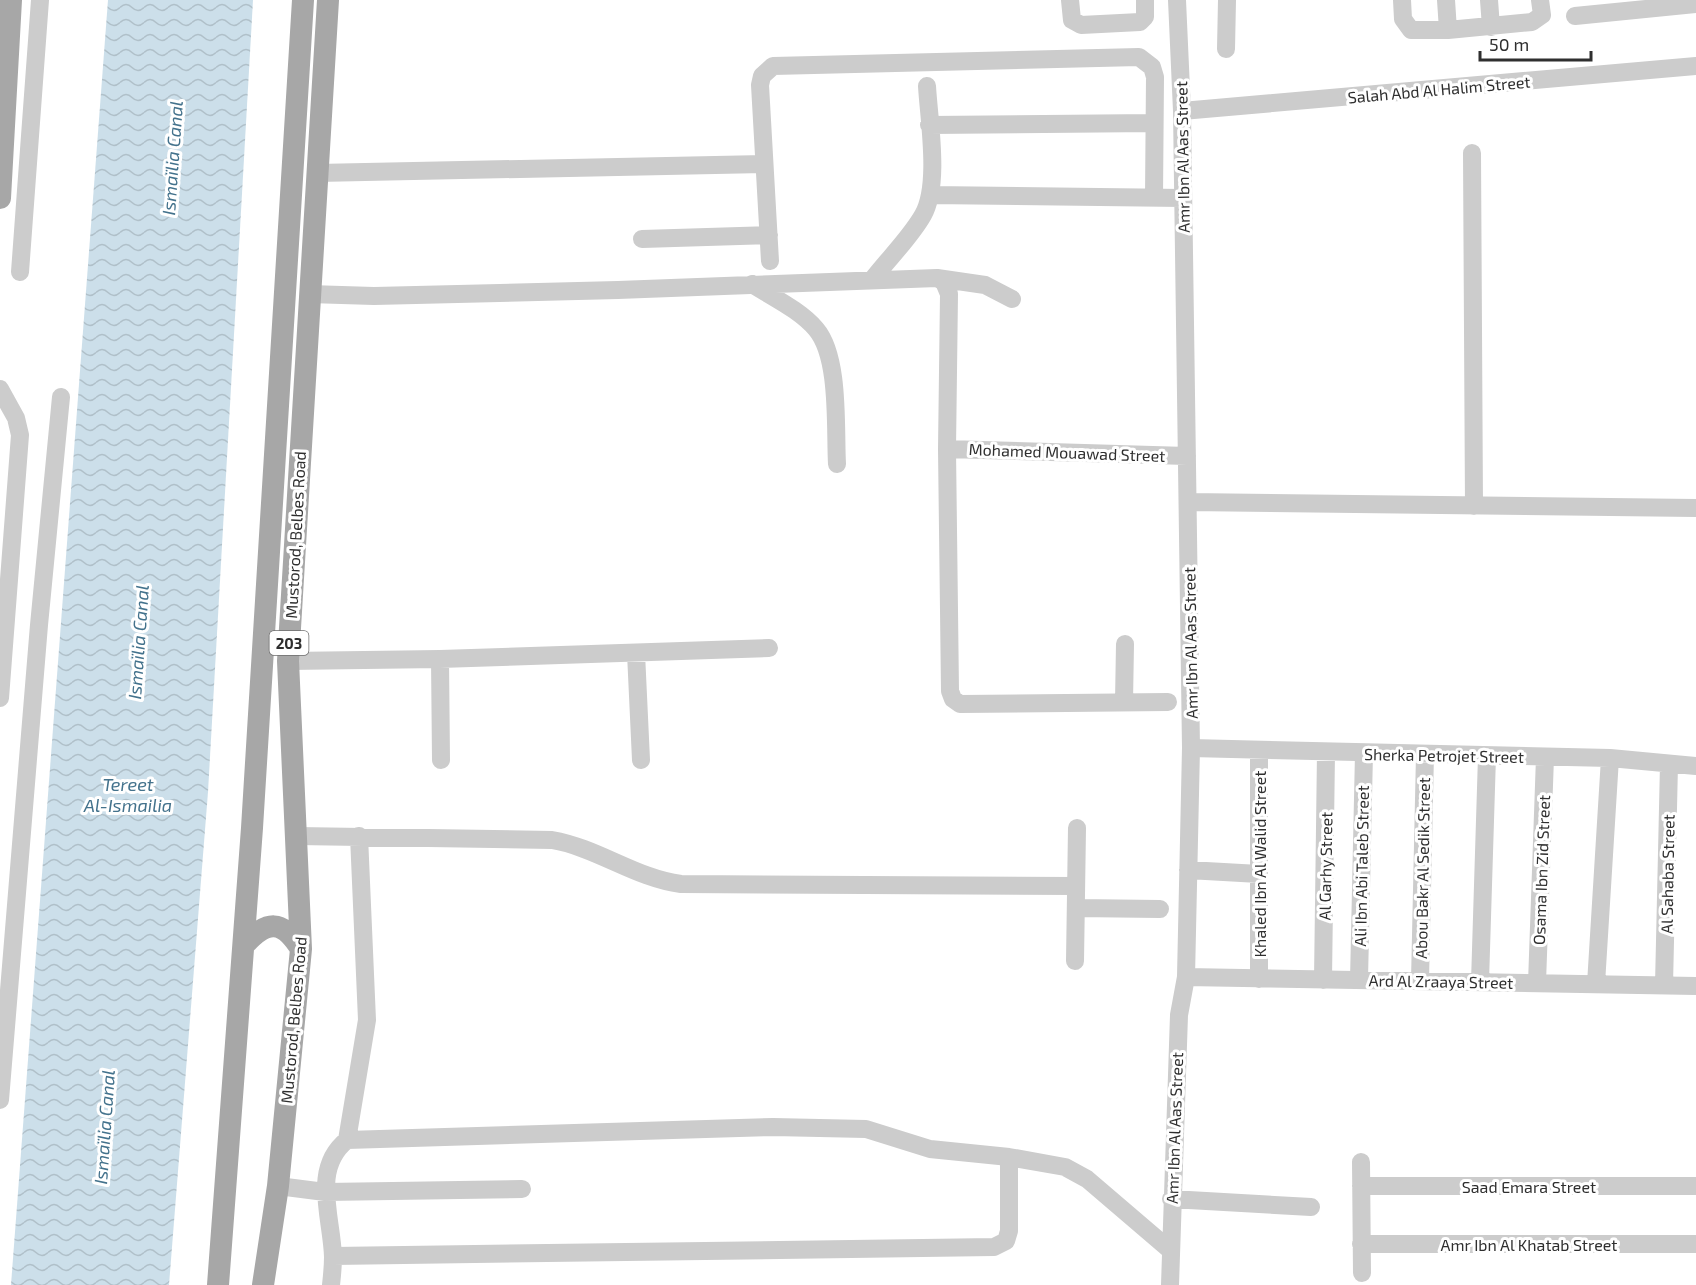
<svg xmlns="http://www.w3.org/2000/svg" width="1696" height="1285" font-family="'Exo 2',sans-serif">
  <defs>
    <pattern id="water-waves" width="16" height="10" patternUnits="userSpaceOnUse" patternTransform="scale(1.5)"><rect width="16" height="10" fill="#ccdfea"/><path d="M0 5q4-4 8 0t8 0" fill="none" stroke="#b0c0c9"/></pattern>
  </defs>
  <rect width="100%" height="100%" fill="#fff"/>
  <path fill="url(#water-waves)" d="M108,0H253L208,792L169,1285H11Z"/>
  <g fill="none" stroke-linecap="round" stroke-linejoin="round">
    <path stroke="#ccc" stroke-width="18" d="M1070,0L1072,20L1081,25L1140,22L1145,17V0
      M1402,0L1403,19L1411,30H1448L1532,22L1542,15L1540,0
      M1446,0L1448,30
      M1489,0L1491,27
      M1575,16L1696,4
      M1226,49L1227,0
      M1182,111L1696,66
      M929,125L1154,123
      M1472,153L1474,506
      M317,173L764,164
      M930,195L1183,198
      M642,239L769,235
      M770,261L760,85L762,76L773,66L1139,57L1152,67L1155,77L1154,197
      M20,272L40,0
      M937,278L985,285L1012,299
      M872,280C888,259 910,238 923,215C940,185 929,121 927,86
      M752,284C772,297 800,310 816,329C840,357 835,428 837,464
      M309,294L374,296L618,290L937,278L944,282L949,294L947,449L950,691L953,699L960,704L1168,702
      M0,389L16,418L20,435L0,698
      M947,449L1187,456
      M1188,502L1696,508
      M636,653L641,760
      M440,659L441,760
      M288,661L440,659L769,648
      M1124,702L1125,644
      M1191,748L1610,758L1696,766
      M297,836L552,840C598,848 635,878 681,884L1076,886
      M1188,870L1259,874
      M1076,908L1160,909
      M1075,961L1077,828
      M1186,977L1696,986
      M1259,979V750
      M1323,980L1326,752
      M1359,980L1364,753
      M1420,981L1425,754
      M1480,982L1487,756
      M1537,983L1545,757
      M1596,984L1610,758
      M1664,985L1669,764
      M0,1100L39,625L61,397
      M347,1140L367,1020L359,836
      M1361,1162L1362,1273
      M278,1186L325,1192L522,1189
      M1361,1186H1696
      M1171,1199L1311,1207
      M1361,1244H1696
      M333,1256L994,1247L1006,1241L1009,1231V1157
      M331,1285C332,1276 333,1266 333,1257C332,1217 311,1169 347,1140L773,1127L866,1129L930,1149L1009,1157L1065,1167L1087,1179L1170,1250
      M1170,1285L1179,1015L1186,977L1191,748L1182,111L1177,0"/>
    <path stroke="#a7a7a7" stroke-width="22" d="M0,198L11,0
      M244,945C267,920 282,919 301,949
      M218,1285L252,828L303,0
      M263,1285L278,1186L301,949L288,661L328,0"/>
  </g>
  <g text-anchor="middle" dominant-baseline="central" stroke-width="6" stroke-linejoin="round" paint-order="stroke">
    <rect fill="#fff" stroke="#6d6d6d" stroke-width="1.5" x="269.5" y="631" width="39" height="24" rx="4.5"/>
    <g font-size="15" font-weight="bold" fill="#2f2f2f">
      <text x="289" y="643">203</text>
    </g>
    <g font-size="16" fill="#2f2f2f" stroke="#fff">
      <text transform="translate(1439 89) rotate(-5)">Salah Abd Al Halim Street</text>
      <text transform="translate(1182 157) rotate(-91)">Amr Ibn Al Aas Street</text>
      <text transform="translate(1067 452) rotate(2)">Mohamed Mouawad Street</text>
      <text transform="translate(295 535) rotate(-87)">Mustorod, Belbes Road</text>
      <text transform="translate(1190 643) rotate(-91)">Amr Ibn Al Aas Street</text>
      <text transform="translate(1444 755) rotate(1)">Sherka Petrojet Street</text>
      <text transform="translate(1259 864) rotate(-90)">Khaled Ibn Al Walid Street</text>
      <text transform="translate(1325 866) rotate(-89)">Al Garhy Street</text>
      <text transform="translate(1361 866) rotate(-89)">Ali Ibn Abi Taleb Street</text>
      <text transform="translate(1422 868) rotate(-89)">Abou Bakr Al Sedik Street</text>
      <text transform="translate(1541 870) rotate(-88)">Osama Ibn Zid Street</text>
      <text transform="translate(1667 874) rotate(-89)">Al Sahaba Street</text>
      <text transform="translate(1441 981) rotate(1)">Ard Al Zraaya Street</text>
      <text transform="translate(293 1020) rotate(-85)">Mustorod, Belbes Road</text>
      <text transform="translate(1174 1128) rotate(-88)">Amr Ibn Al Aas Street</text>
      <text x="1529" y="1186">Saad Emara Street</text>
      <text x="1529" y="1244">Amr Ibn Al Khatab Street</text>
    </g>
    <g font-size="18" font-style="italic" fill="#43728c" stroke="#fff">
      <text transform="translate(172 158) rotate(-86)">Ismaïlia Canal</text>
      <text transform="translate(138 642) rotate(-86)">Ismaïlia Canal</text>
      <text x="128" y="784">Tereet<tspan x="128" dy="21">Al-Ismailia</tspan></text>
      <text transform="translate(104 1127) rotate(-86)">Ismaïlia Canal</text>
    </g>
  </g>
  <path d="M1480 51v9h111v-9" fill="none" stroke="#2f2f2f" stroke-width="3"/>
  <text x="1489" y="51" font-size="18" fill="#2f2f2f" stroke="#ffffff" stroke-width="4.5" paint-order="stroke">50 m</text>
</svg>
